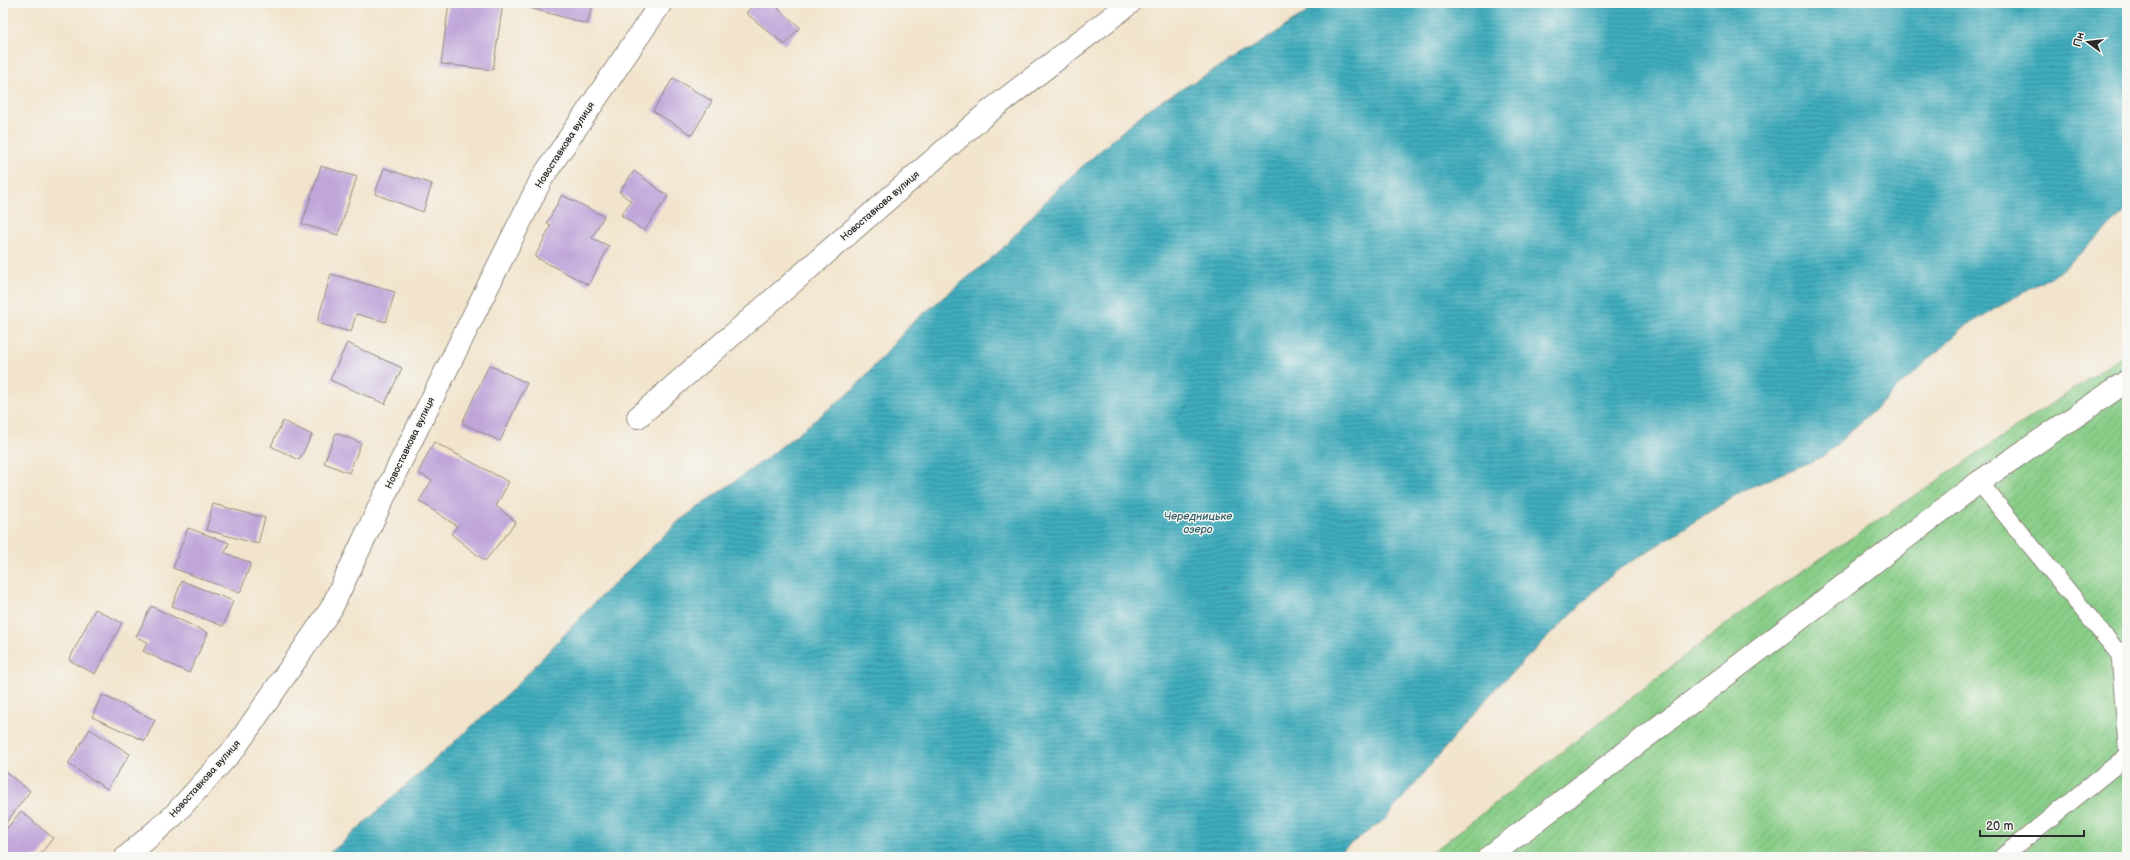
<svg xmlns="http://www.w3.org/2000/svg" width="2130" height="860" font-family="'Balsamiq Sans',sans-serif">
  <defs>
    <pattern id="garden-furrows" width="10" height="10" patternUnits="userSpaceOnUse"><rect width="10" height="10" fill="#89ce88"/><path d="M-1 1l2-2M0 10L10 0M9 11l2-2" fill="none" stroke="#76b176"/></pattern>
    <pattern id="water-rules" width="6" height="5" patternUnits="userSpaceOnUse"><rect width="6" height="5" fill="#40adbe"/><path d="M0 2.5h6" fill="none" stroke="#368d9b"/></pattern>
  </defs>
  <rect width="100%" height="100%" fill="#f6f6f2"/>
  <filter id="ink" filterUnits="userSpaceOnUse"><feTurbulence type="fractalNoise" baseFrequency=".025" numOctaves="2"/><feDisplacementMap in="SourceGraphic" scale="8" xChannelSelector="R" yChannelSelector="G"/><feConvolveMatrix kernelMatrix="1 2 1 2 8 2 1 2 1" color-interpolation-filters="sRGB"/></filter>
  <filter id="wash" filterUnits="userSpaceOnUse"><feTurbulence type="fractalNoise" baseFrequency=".012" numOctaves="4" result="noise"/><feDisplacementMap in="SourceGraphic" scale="16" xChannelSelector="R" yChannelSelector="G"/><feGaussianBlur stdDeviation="0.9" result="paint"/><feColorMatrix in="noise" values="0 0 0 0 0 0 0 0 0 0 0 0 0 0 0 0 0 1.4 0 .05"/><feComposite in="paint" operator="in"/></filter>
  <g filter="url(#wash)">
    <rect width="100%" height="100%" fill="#f2e4cc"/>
    <path fill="url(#garden-furrows)" stroke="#5a7c5a" d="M2127,353V857H1426L1750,606Z"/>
    <path fill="url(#water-rules)" stroke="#366c74" d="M1321,3H2127V210L2062,270L1964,327L1824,456L1744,490L1612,574L1495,689L1384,820L1332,857H324L342,843L513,689L593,604L679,521L767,458L853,390L912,323L1000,251L1060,186L1149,108L1254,47Z"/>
    <g id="blocks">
      <path fill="#bfa5d9" d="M449,3H503L493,70L441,64Z
        M513,3H589L593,4L587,24Z
        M751,3H783L778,9L800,27L785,45L746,13L753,5Z
        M673,78L712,101L692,135L653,111Z
        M321,166L357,177L338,235L302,224Z
        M384,168L432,184L423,212L375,194Z
        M634,171L668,196L644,231L621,215L631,201L619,192Z
        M562,195L604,216L592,238L609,246L589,285L535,257L551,225L547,223Z
        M331,274L395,292L386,322L356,314L351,332L317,323Z
        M347,343L402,368L385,404L330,380Z
        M489,365L527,383L500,441L462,423Z
        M283,421L312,435L299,460L271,446Z
        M336,433L361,443L349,473L324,463Z
        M434,442L509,482L496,506L516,522L485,561L451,534L457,526L419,501L432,480L418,473Z
        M213,504L265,518L258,544L206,530Z
        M188,528L229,543L225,553L251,563L240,593L173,568Z
        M182,581L233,601L223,626L172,606Z
        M151,606L208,633L189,673L143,651L148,642L136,637Z
        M95,609L122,623L95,674L69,660Z
        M102,695L155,720L145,741L92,717Z
        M90,729L130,754L107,789L68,764Z
        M3,770L30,791L3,827Z
        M21,811L53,838L38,857H3V833Z"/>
    </g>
  </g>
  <g filter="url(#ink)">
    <use href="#blocks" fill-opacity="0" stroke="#8e887c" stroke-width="1"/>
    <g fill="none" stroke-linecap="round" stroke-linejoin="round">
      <defs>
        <path id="service" d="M1979,482L2120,655
          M2127,649L2120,655L2127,745
          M2002,857L2127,756"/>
        <path id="minor" d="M638,417L986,114L1130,3
          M126,857L173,816L235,748L331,609L400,463L542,178L661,3
          M1489,857L1979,482L2127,381"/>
      </defs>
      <use href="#service" stroke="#8e887c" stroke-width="19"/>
      <use href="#minor" stroke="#8e887c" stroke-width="24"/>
      <use href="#service" stroke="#fff" stroke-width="17"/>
      <use href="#minor" stroke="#fff" stroke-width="22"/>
    </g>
  </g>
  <g text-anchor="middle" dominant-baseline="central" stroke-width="3" stroke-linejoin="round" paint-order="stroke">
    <g font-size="10" fill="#2b2b2b" stroke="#f6f6f2">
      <text transform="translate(565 145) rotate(-57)">Новоставкова вулиця</text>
      <text transform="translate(880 206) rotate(-41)">Новоставкова вулиця</text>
      <text transform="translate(410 443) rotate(-64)">Новоставкова вулиця</text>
      <text transform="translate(205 779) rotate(-48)">Новоставкова вулиця</text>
    </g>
    <g font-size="11" font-style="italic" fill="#335f66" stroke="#f6f6f2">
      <text x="1198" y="516">Чередницьке<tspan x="1198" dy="13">озеро</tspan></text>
    </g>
  </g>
  <rect width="2130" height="860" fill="none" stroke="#f6f6f2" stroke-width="16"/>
  <g transform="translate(2088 42) rotate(285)" stroke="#f6f6f2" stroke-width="3" paint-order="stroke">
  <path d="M0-3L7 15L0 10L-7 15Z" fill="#2b2b2b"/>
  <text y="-6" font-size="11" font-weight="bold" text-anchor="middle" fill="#2b2b2b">Пн</text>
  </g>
  <path d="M1980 830v6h104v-6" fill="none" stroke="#2b2b2b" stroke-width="2"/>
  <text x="1986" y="830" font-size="12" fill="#2b2b2b" stroke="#f6f6f2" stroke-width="3" paint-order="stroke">20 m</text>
</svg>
